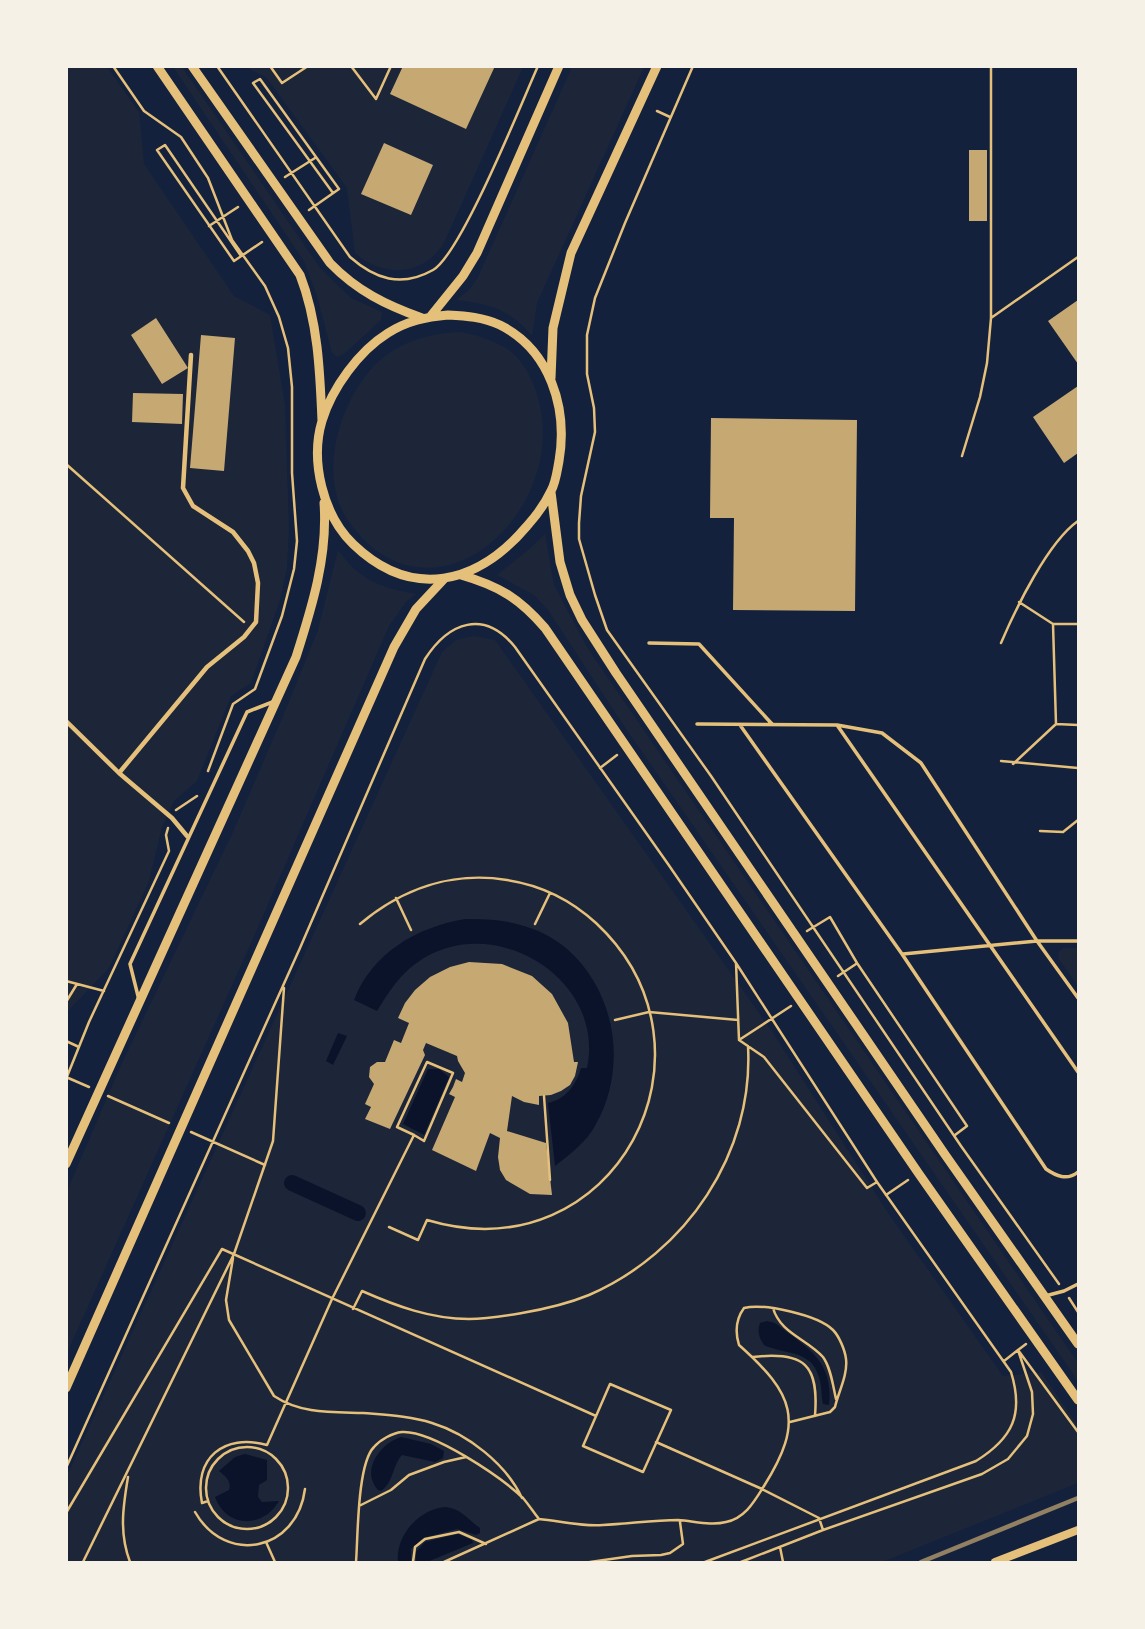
<svg xmlns="http://www.w3.org/2000/svg" width="1145" height="1629" font-family="Literata,serif">
  <rect width="100%" height="100%" fill="#14213d"/>
  <path fill="#1d2539" d="M66,67H107L139,112L144,164L234,296L270,315L285,405L289,529L287,568L280,600L251,683L231,696L197,781L174,801L162,827L149,881L109,968L67,1012Z
    M173,67H182L320,268L351,298L382,312L381,320L344,354L337,357L332,353L317,296L304,261Z
    M245,67H523L443,245C438,251 433,257 427,261C405,277 373,270 355,253L347,188L266,77Z
    M572,67H644L537,303L532,336C510,309 490,304 456,300L470,289L478,277Z
    M461,332C478,336 495,340 510,351C526,363 536,387 540,406C564,519 429,634 349,522C316,476 340,398 378,362C401,341 431,333 461,332Z
    M545,534L554,585L588,649L1078,1363V1381L620,720L548,610L534,595L497,575L528,550Z
    M338,550C360,580 380,588 416,594L406,602L389,626L255,934L67,1353V1191L122,1063L233,832L281,721L318,630Z
    M474,636L495,640L771,1030L888,1213L1003,1376L1041,1372L1078,1426V1483L882,1562H67L66,1478L442,652L456,640Z
    M1063,948H1078V986L1058,958L1059,952Z"/>
  <path fill="#0b132b" d="M465,919C501,918 537,924 566,948C616,991 628,1067 596,1124C587,1142 570,1154 555,1166L548,1103C566,1099 576,1085 581,1068H587C606,977 491,910 418,962C400,974 388,993 377,1011L354,1000C372,953 417,927 465,919Z
    M338,1033L347,1036L333,1065L326,1061Z
    M428,1069H439L449,1077L424,1135L403,1124Z
    M767,1321L775,1323C806,1347 834,1360 829,1405L823,1404C821,1395 822,1386 819,1377C811,1349 784,1355 764,1345C759,1338 757,1331 760,1323Z
    M401,1437L431,1444L444,1451L443,1458L435,1462L402,1455C392,1466 394,1482 381,1491L378,1490C360,1470 381,1443 401,1437Z
    M245,1454L267,1460V1480L259,1485L258,1497L262,1502L279,1501C263,1529 226,1528 215,1497L229,1490C232,1481 225,1476 219,1471L235,1457Z
    M445,1507C461,1508 468,1520 480,1528V1533L476,1535L457,1529L423,1538L411,1549V1562H398C395,1536 419,1509 445,1507Z
    M458,1534L472,1540L473,1543L427,1562H416V1552L425,1542Z"/>
  <g fill="none" stroke-linecap="round" stroke-linejoin="round">
    <path stroke="#0b132b" stroke-width="16" d="M292,1183L358,1213"/>
  </g>
  <path fill="#c6a872" d="M403,66H495L466,129L390,94Z
    M384,143L433,165L411,215L361,194Z
    M969,150H987V221H969Z
    M1078,300V364L1048,321Z
    M156,318L188,368L162,384L131,335Z
    M201,335L235,338L224,471L190,468Z
    M1078,386V453L1064,463L1033,417Z
    M133,393L183,394L182,424L132,422Z
    M711,418L857,420L855,611L733,610L734,518H710Z
    M469,962L502,964L532,976L552,994L568,1023L574,1062H578L575,1076L570,1085L561,1091L551,1095L539,1096V1105L524,1102L512,1096L507,1131L546,1143L552,1195L530,1194L506,1180L500,1170L498,1157L500,1138L490,1133L476,1171L432,1150L455,1097L449,1094L453,1087L456,1079L462,1082L465,1073L458,1061L457,1056L426,1043L423,1050L425,1055L390,1129L365,1119L371,1107L365,1104L374,1084L369,1077L370,1067L377,1062H385L394,1040L401,1043L409,1023L398,1018L405,1003L415,990L430,977L450,967Z"/>
  <g fill="none" stroke-linecap="round" stroke-linejoin="round">
    <path stroke="#e5c07b" stroke-width="2.5" d="M113,66L144,111L181,137L208,178L232,240L265,286L279,317L288,348L292,387V473L297,541L294,569L282,616L255,689L233,704L208,771
      M217,66L350,257C375,279 401,288 433,270C461,254 521,104 538,66
      M270,66L282,83L308,66
      M351,66L376,99L391,66
      M693,66L625,223L595,298L587,335V374L594,408L595,432L581,496L579,523V539L595,595L607,630L711,776L961,1146L1059,1284
      M657,111L670,117
      M285,177L315,158
      M309,210L339,189L260,79L253,83L333,193
      M209,226L238,207
      M241,256L165,145L157,150L234,261L262,242
      M991,318L1078,257
      M962,456L980,397L987,363L991,318V66
      M66,464L244,622
      M1019,602L1053,624H1078
      M1001,643C1016,608 1048,542 1078,521
      M1056,724L1078,725
      M1001,761L1078,768
      M1013,764L1056,724L1053,624
      M600,768L617,755
      M176,810L197,796
      M1040,831L1063,832L1078,820
      M396,898L411,930
      M360,924C402,889 452,871 507,880C540,885 571,900 596,923C732,1050 615,1276 427,1220L418,1240L389,1227
      M535,924L550,893
      M807,931L830,917L857,963L967,1126L955,1135
      M736,963L739,1040
      M838,976L856,964
      M66,981L104,991
      M66,1002L77,984
      M615,1020L649,1012L738,1020
      M739,1040L764,1057L867,1188L877,1182
      M739,1040L791,1006
      M66,1041L79,1047
      M66,1077L89,1087
      M66,1079L89,1022L169,851L166,835L168,828
      M108,1096L169,1123
      M544,1096L550,1180
      M191,1132L265,1165
      M886,1195L908,1180
      M233,1258L226,1300L229,1320L274,1396C301,1414 332,1412 363,1413C386,1415 410,1416 432,1423C468,1434 506,1464 522,1498
      M1069,1298L1078,1312
      M773,1308C780,1333 807,1339 823,1357C831,1368 833,1386 836,1399
      M353,1309L362,1291C396,1306 431,1319 469,1319C487,1319 504,1316 522,1313C545,1309 567,1304 589,1295C686,1253 754,1153 748,1046
      M753,1357C805,1351 819,1365 815,1416
      M1004,1361L1018,1350L1078,1432
      M610,1384L671,1410L643,1472L583,1446Z
      M656,1442L762,1489L819,1518L823,1530
      M206 1488a41 41 0 1 1 82 0a41 41 0 1 1-82 0Z
      M66,1468L300,948L425,659C449,622 484,609 515,647L668,864L736,963L877,1182L1011,1372C1024,1414 1013,1438 976,1461L705,1562
      M128,1477C123,1507 119,1533 130,1562
      M208,1501L202,1503C193,1458 224,1433 267,1445L332,1299L414,1135L424,1141L453,1073L427,1062L397,1127L414,1135
      M359,1506L391,1490L409,1475L444,1462L466,1457
      M195,1512C226,1566 297,1551 305,1489
      M66,1513L222,1249L596,1416
      M539,1519C560,1521 582,1527 603,1525C628,1524 653,1520 678,1520C694,1521 711,1526 726,1522C745,1518 754,1502 764,1486C805,1421 794,1394 739,1345C735,1332 736,1319 744,1308C764,1303 818,1315 833,1330C839,1336 845,1350 846,1359C848,1375 838,1393 835,1407L830,1412L790,1422
      M266,1542L275,1562
      M780,1547L783,1562
      M83,1562L234,1254L273,1141L284,988
      M356,1562C358,1538 357,1464 374,1447C380,1440 392,1433 402,1432C432,1430 501,1477 523,1498C529,1505 534,1513 539,1519L444,1562
      M413,1562L415,1547L425,1539L459,1532L486,1544
      M590,1562L632,1556L661,1555L670,1553L683,1544L680,1522
      M741,1562L823,1530L982,1474L1008,1459L1027,1436L1033,1414L1032,1392L1018,1350L1026,1344"/>
    <path stroke="#e5c07b" stroke-width="3.5" d="M649,643L699,644L772,724
      M697,724L837,725L882,733L921,763L1037,941L1078,998
      M740,725L902,954L1046,1169C1056,1176 1067,1181 1078,1172
      M837,725L1078,1072
      M903,954L1037,941H1078
      M139,1000L130,964L247,712L275,701
      M1045,1296L1064,1291L1078,1284"/>
    <path stroke="#e5c07b" stroke-width="4.5" d="M66,721L119,773L172,818L187,836
      M119,773L207,667L244,637L256,622L258,583L254,563L248,551L233,532L193,506L183,488L191,355"/>
    <path stroke="#e5c07b" stroke-width="8" d="M995,1562L1078,1530"/>
    <path stroke="#e5c07b" stroke-width="9" d="M157,66L300,275C318,321 320,372 322,421
      M192,66L330,263C357,291 386,305 422,318
      M448,315C466,316 483,317 500,325C550,350 568,408 559,461C557,471 556,482 551,491C545,504 536,516 527,526C478,584 412,601 353,544C323,515 310,461 322,421C332,388 359,351 388,333C407,321 426,317 448,315Z
      M430,317L463,276L477,253L559,66
      M551,378L553,328L571,253L657,66
      M551,492L560,562L570,595L582,620L616,673L946,1156L1078,1344
      M461,575C499,586 519,598 545,628L919,1174L1078,1400
      M66,1164L296,657C312,607 328,556 324,503
      M66,1388L394,647L416,609L444,579"/>
    <path stroke="#918062" stroke-width="4.5" d="M921,1562L1078,1498"/>
  </g>
  <rect width="1145" height="1629" fill="none" stroke="#f6f1e7" stroke-width="136"/>
</svg>
